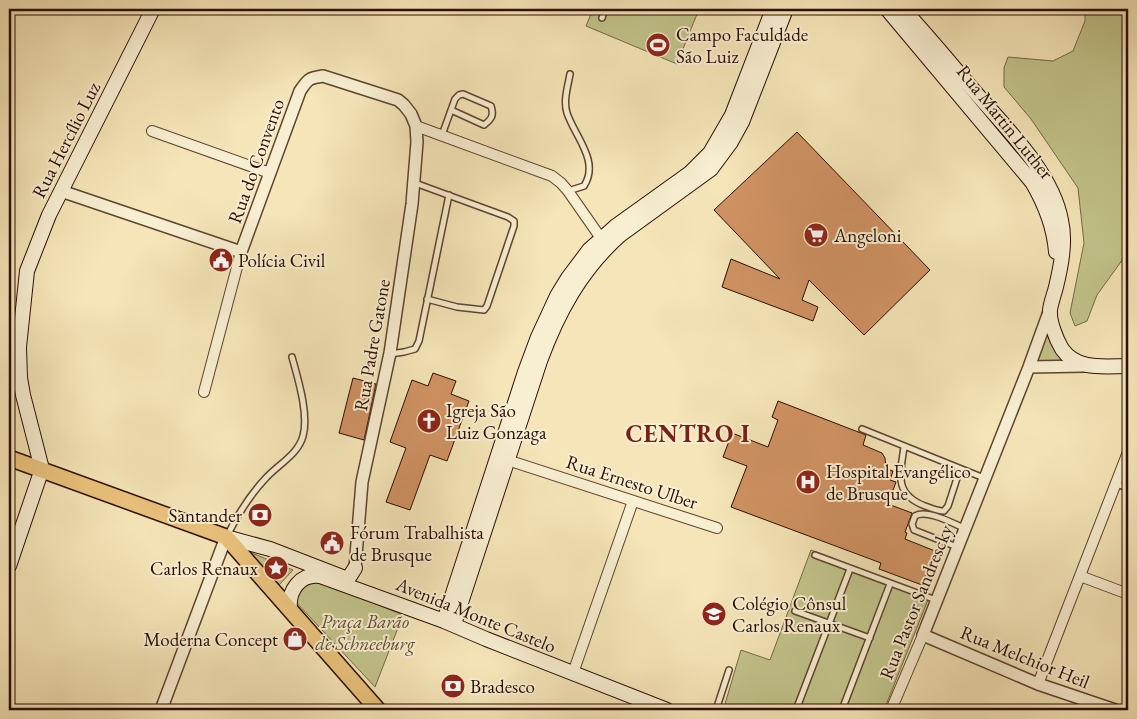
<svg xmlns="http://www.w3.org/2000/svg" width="1137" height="719" font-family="'EB Garamond',serif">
  <rect width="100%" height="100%" fill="#f5e5b8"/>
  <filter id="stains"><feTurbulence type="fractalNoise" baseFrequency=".004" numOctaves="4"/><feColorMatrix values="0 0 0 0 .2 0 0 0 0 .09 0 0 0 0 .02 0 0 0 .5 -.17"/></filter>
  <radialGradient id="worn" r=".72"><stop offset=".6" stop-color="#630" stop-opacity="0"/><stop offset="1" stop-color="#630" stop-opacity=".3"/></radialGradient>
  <path fill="#c2c38a" stroke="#766845" d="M593,9H699L677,64L586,26Z
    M1085,9H1128V252L1097,295L1087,321L1075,326L1070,313L1084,243L1078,188L1031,119L1004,87V68L1008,57L1053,61L1073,51L1085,21Z
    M1048,329L1065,361L1036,362Z
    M811,550L930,595L884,710H744L725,704L741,650L770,660Z
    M247,551L293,570L278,586Z
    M320,581L403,615L375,687L294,600L308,583Z"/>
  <path fill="#d09263" stroke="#2a0e00" d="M797,132L930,270L864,335L809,280L802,300L818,307L813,321L722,287L731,259L780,279L714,210Z
    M433,373L456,381L451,394L469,401L447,461L430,455L410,510L386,502L406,448L390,442L412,380L428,386Z
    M353,378L376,384L364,440L339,433Z
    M778,401L866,435L863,445L882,453L885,458L886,469L893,471L890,480L896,482L888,504L912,513L905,532L907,533L905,539L935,551L922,585L879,569L881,563L731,507L747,466L723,457L732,433L768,447L778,420L772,417Z"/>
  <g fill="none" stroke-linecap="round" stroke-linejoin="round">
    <defs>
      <path id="service" d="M602,18L605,9
        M442,135L455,99L459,95L463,94L491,106C494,115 492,119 484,125L451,110
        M415,183L508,217L514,221V226L487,306L484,310L457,307L427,299
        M568,191L584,186C600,161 575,137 567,113C563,101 568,86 570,74
        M390,354L404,352L415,349L419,341L449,195
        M862,429L984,478
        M904,447C900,475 894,494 925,506C931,508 937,511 944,511L948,506L960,469
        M1116,484L1128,488
        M227,536C238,514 249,496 265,479C277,465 298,455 303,436C309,414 298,379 292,357
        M957,547L914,530L912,524L915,516C927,509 952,523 964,528
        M815,555L936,600
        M795,611L870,638
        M716,710L729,670
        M796,710L850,569
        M842,710L890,584"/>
      <path id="minor" d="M416,126L552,176L561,183L568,191L605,244
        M152,131L270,173
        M204,392L241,252
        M501,458L717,528
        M1080,576L1128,594
        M573,673L633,501
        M1038,684L1128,452
        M891,710L923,635"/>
      <path id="tertiary" d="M61,191L241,252L300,91C308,79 309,78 323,76L398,100L404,105L411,114L416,126L417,142L412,204L390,353L362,482L355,568
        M1049,312L1029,367L923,635L1038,684L1115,710
        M1029,367L1085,366
        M161,710L226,537"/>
      <path id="secondary" d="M887,9L1032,182C1045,204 1054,226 1056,252
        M903,9C928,36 951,64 975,92C1006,128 1052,172 1061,220C1066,242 1061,266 1056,287C1054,295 1051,302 1050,310C1049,321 1056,339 1062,349C1077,371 1105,366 1128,366
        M226,537L270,549L345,578L350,576L355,568
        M9,566L42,469L23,395L20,378L19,347L27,271L49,215L153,9
        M290,609C288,591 300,573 320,576L444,621L486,639L667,710
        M444,621L525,372L538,337L557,296L568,278L589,250L616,226L690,173L710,153L732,115L773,9
        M454,624L540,361C558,312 581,270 620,235L711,169L731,142L742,122L786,9"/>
      <path id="primary" d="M9,458L226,537L378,710"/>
    </defs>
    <use href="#service" stroke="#5d442e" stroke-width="8"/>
    <use href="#minor" stroke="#5d442e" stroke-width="12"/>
    <use href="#tertiary" stroke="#5d442e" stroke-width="14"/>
    <use href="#secondary" stroke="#2a0e00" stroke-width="16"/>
    <use href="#primary" stroke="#2a0e00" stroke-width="18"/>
    <use href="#service" stroke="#f8eed1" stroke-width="5"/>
    <use href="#minor" stroke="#f8eed1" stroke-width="10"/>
    <use href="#tertiary" stroke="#f8eed1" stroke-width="11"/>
    <use href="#secondary" stroke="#f8eed1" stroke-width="14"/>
    <use href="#primary" stroke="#eac27c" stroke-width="15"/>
  </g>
  <defs>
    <symbol id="stadium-disc" viewBox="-11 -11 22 22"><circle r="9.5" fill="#8f2418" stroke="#f8eed1"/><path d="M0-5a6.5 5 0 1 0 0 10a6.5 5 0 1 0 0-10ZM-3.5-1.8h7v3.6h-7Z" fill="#fff"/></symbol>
    <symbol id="supermarket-disc" viewBox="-11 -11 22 22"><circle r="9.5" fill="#8f2418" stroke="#f8eed1"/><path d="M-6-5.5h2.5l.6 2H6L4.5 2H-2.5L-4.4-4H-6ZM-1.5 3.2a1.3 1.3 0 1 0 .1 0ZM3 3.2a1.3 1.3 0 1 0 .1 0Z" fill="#fff"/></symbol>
    <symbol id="civic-disc" viewBox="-11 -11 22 22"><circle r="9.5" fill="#8f2418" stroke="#f8eed1"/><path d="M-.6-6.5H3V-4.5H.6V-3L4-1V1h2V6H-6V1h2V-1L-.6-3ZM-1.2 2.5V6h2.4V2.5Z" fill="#fff"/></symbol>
    <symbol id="church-disc" viewBox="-11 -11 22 22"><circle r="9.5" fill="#8f2418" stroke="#f8eed1"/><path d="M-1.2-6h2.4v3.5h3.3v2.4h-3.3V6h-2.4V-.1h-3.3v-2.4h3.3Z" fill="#fff"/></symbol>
    <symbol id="hospital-disc" viewBox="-11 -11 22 22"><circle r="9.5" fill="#8f2418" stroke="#f8eed1"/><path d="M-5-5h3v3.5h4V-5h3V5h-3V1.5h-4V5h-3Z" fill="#fff"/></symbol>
    <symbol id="bank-disc" viewBox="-11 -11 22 22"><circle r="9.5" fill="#8f2418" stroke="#f8eed1"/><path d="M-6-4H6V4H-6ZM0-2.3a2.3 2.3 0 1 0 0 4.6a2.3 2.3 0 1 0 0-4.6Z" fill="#fff"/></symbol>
    <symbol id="sight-disc" viewBox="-11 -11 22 22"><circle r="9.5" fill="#8f2418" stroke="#f8eed1"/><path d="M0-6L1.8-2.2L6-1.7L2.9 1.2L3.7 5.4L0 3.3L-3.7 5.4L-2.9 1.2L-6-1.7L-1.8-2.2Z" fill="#fff"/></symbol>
    <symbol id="school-disc" viewBox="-11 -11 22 22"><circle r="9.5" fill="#8f2418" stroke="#f8eed1"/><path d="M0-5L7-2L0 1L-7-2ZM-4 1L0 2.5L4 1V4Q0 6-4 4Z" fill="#fff"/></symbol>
    <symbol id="shop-disc" viewBox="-11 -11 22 22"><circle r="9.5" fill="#8f2418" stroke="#f8eed1"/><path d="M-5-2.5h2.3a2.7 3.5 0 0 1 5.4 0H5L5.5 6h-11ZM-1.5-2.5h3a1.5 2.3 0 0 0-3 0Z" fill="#fff"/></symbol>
  </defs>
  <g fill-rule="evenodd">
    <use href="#stadium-disc" x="644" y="31" width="28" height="28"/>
    <use href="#supermarket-disc" x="802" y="221" width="28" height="28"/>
    <use href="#civic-disc" x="207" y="246" width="28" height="28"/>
    <use href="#church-disc" x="415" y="407" width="28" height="28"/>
    <use href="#hospital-disc" x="794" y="468" width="28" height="28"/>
    <use href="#bank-disc" x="246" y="501" width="28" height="28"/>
    <use href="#civic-disc" x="318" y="529" width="28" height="28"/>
    <use href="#sight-disc" x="262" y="554" width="28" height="28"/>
    <use href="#school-disc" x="700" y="600" width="28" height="28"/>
    <use href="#shop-disc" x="281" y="625" width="28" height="28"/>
    <use href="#bank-disc" x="439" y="672" width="28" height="28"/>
  </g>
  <g text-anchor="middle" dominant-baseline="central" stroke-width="4" stroke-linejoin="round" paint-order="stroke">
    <g font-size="19" fill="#2a0e00" stroke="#f8eed1" text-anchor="start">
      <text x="676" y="34">Campo Faculdade<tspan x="676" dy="22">São Luiz</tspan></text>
      <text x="834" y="235">Angeloni</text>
      <text x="238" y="260">Polícia Civil</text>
      <text x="446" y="410">Igreja São<tspan x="446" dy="22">Luiz Gonzaga</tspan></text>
      <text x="826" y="471">Hospital Evangélico<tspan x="826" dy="22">de Brusque</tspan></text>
      <text x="242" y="515" text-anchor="end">Santander</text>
      <text x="350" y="532">Fórum Trabalhista<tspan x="350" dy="22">de Brusque</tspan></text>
      <text x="258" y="568" text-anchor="end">Carlos Renaux</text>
      <text x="732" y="603">Colégio Cônsul<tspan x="732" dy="22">Carlos Renaux</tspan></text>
      <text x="278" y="639" text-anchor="end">Moderna Concept</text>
      <text x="470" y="686">Bradesco</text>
    </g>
    <g font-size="19" fill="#2a0e00" stroke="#f8eed1">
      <text transform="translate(1005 122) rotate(51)">Rua Martin Luther</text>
      <text transform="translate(66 140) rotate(-63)">Rua Hercílio Luz</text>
      <text transform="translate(256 161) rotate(-70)">Rua do Convento</text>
      <text transform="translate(372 345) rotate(-80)">Rua Padre Gatone</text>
      <text transform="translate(632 482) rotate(18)">Rua Ernesto Ulber</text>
      <text transform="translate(916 602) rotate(-68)">Rua Pastor Sandrescky</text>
      <text transform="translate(476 615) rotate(22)">Avenida Monte Castelo</text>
      <text transform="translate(1025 657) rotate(22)">Rua Melchior Heil</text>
    </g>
    <g font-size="19" font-style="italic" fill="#5f4d30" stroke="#f8eed1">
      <text x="365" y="621">Praça Barão<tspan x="365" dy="22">de Schneeburg</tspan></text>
    </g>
    <g font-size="24" font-weight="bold" letter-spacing="1" fill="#7a1f14" stroke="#f8eed1">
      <text x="688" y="433">CENTRO I</text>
    </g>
  </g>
  <rect width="1137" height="719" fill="none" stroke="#f5e5b8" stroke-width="30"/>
  <rect x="10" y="10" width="1117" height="699" fill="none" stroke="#2a0e00" stroke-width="2.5"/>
  <rect x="15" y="15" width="1107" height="689" fill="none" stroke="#2a0e00"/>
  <rect width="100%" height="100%" filter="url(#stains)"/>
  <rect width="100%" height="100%" fill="url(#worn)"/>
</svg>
